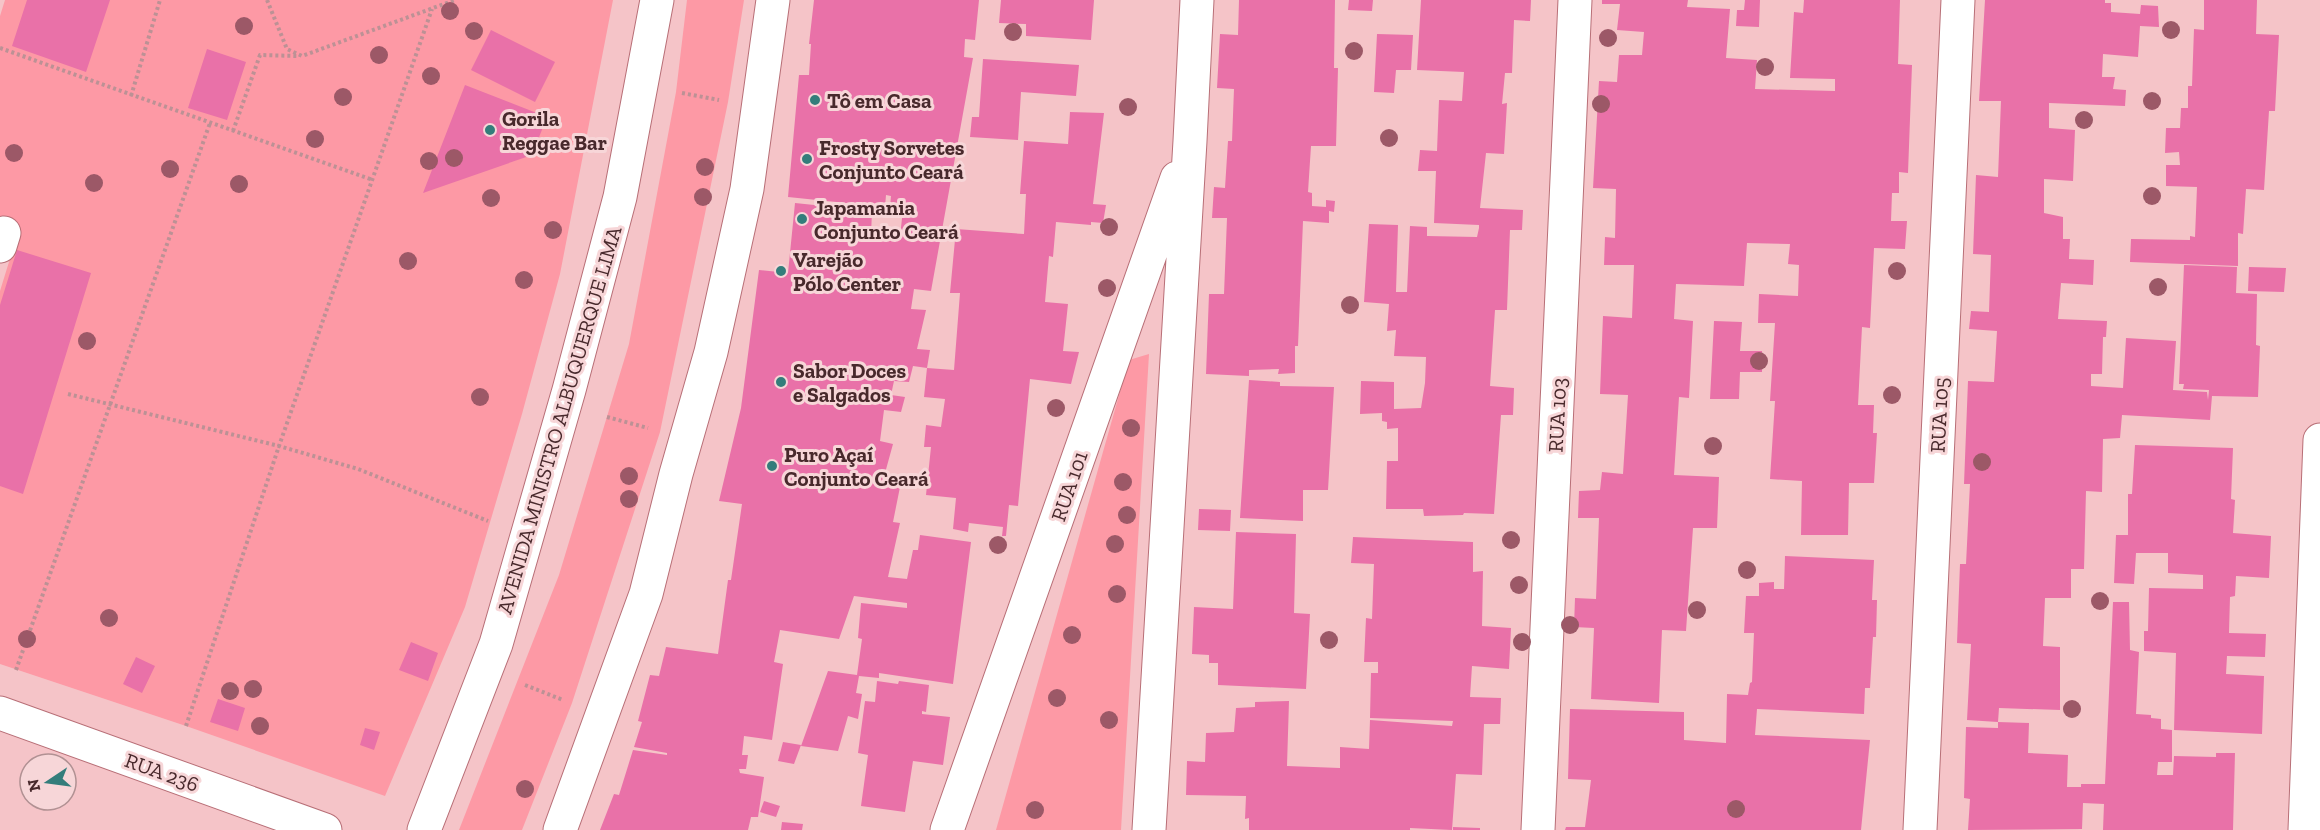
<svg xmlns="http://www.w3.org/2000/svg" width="2320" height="830" font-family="'Zilla Slab',serif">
  <rect width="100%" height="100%" fill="#f5c4c8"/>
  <path fill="#fd99a5" d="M5,0H613L560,274L522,414L465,607L385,796L186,726L0,664V291L17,236L0,232V16Z
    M687,0H744L728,102L660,432L572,703L522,830H459L559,575L629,344L676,92Z
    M1149,354L1121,830H996L1129,360Z"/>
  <path fill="#e971a8" d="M27,0H110L86,72L12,46Z
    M814,0H979L975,40L965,39L964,57L973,58L931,291L914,289L911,309L926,310L917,349L930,350L927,368L954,370L960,293H950L956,229L1024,234L1026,194H1020L1024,141L1068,144L1070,112L1104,113L1093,204L1106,205L1103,223L1091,222V225L1056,222L1053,257L1049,256L1045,302L1068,304L1063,351L1079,352L1071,384L1030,379L1018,506L1009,505L1006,536H1002L1003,527L969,523L968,532L953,529L956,498L926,495L931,447H924L926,425L941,427L945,399L924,397L927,368L913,366L909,382L894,381L891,395L905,397L901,412L884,410L880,441L893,444L882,484L900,487L893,522L900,523L888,577L907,579L913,550H918L920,535L971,542L953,684L879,673V678L859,676L856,693L862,694L858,719L848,716L838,751L801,746L828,671L857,675L862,639L858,638L861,603L907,608V603L854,596L839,639L780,630L774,662L783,664L772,740L744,736L742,755H748L746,769H739L740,773L764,777L758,817H751L748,830H600L614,794L619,795L633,750L667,755V753L634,747L642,722L638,721L650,675L659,676L666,647L718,654L728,580H731L742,504L719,501L741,408L759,270L788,273L795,203L872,211L871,235L900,237L903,209L890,207L891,196L886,195L885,207L788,197L799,75H809L811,44H809Z
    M1001,0H1094L1091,40L1026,36V24L999,23Z
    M1239,0H1335L1334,68H1338L1336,146H1311L1308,192L1312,193V206L1326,207V200L1335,201L1334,212L1329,211V223L1303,221L1298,346H1295V373L1278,374L1279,369L1249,370V376L1206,374L1209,294H1224L1227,218H1212L1214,187L1225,188L1228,141H1232L1234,89L1217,88L1220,34L1238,35Z
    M1349,0H1373L1372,11L1348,10Z
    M1421,0H1531L1530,21L1514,20L1512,73H1505L1502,104L1507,103L1504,154L1486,153L1480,208L1523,210L1522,230H1510L1507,310H1495L1490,386L1514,388L1513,415H1501L1494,514L1464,513L1463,515L1424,516L1423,509H1386L1387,461H1398V428L1387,429V422L1382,421V413L1360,414L1361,381L1394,382V409L1421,408L1425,383L1426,357L1394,356L1396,330L1387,331L1389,304L1364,302L1369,224L1398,225L1396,292H1407L1410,226L1427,227V236L1477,237L1479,228V225L1434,223L1436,171H1418L1420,150L1437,151L1439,100L1462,101L1464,72L1417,70Z
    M1602,0H1688L1687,7L1730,9L1726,58L1757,60L1755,89L1835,91V79L1790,78L1794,12L1803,13L1804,0H1900L1898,64L1912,65L1908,173L1899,172V193H1892L1891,221H1907L1905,249L1874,248L1870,328L1862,327L1858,405H1874L1873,433H1877L1874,483H1849L1848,535H1801L1802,481L1770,479L1775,401H1770L1775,323H1758L1759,294L1798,296L1799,265L1788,264L1790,244L1747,243L1744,286L1676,284L1674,319L1693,321L1689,398L1679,397L1674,475L1719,477L1717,528H1693L1686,631L1662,630L1659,703L1591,699L1594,628L1574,627L1575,598L1596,599L1599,518H1578L1579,491L1600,490L1602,472L1623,474L1628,395L1600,394L1603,316L1632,318L1634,265H1604L1605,237L1615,238L1616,189L1593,188L1599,81L1617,82L1619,55H1642L1644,32L1617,30L1620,4H1602Z
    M1745,0H1760L1759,27L1736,26L1737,10H1744Z
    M1985,0H2105V3H2111V12L2140,14L2141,5L2158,6L2159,27L2140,26L2138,57L2103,54L2102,77H2115L2113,89L2126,90L2125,106L2049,103V128L2075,130L2073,181L2044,179V213L2063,217V239H2070L2069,259L2094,260L2093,285L2061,283L2058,319L2107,321L2106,337H2103L2102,374H2091V386L2123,388L2126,338L2176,341L2173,390L2207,392L2208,400L2209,390L2183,389L2184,384H2179L2184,265L2237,267L2236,293L2257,294L2256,345L2260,346L2258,397L2212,396L2210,420L2122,415L2120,438L2103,439L2102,492L2086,491L2084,569H2071V598H2045L2043,646L2060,647V710L1999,708L1998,722L2029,723L2028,753L2068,755L2067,787H2081V784H2105L2113,602H2129L2130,650L2139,652L2136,714L2151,715V718L2161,719V729L2172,730V762H2158L2157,775H2173L2174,756L2216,757V753H2235L2233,830H2103L2104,804L2083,803L2082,829L1968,830L1970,799L1964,798L1966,727L1998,728V722L1967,720L1971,644L1957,643L1960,564H1966L1970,484H1964L1968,381L1994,382L1997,331L1969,329L1971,311L1989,312L1991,255L1973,254L1976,175L1998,177L2001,101H1979Z
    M2204,0H2257L2256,34L2279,35L2275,111H2269L2264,190L2246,189L2243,234L2238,233V266L2130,262L2131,239L2190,240V236L2195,237L2197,187L2166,186V165H2180L2179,152L2165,153L2166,128H2180L2181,108H2188V86H2192L2194,29L2204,30Z
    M491,30L555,62L535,102L471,70Z
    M1377,34L1413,35L1411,70H1396L1394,93L1374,92Z
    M207,49L246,62L227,120L188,108Z
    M983,59L1079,65L1076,96L1021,92L1018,140L970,137L972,117H979Z
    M465,85L547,117L532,155L423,193Z
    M17,250L91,273L23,494L0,486V305Z
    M2249,267L2286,268L2284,292L2248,291Z
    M1714,321L1742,322L1740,351H1762V372H1740L1739,399H1710Z
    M1249,380L1280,382V386L1334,387L1328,490H1303V521L1240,518Z
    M2135,445L2233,448L2231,499L2235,500L2233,533L2271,536L2269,578L2236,576L2235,596L2230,597L2229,633L2266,634L2265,657L2227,656L2226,674L2264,676L2262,734L2174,730L2176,653L2144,651V631H2148L2149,588L2203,589V575L2168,573V553H2136L2134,584L2114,583L2116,535H2128V494H2132Z
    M1199,509L1231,510L1230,531L1198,530Z
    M1236,532L1296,534L1294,613L1310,614L1306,689L1218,685V663H1209V655L1192,654L1194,607L1233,609Z
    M1353,537L1473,542V572L1483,571L1482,626L1511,628L1509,669L1472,666L1470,697L1501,698L1500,724H1484L1482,775L1456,774L1452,830L1410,828V830H1249V818L1245,819L1246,796L1186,795L1187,761L1205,762L1206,733L1234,732L1236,708L1255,707V702L1289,701L1287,766L1340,768V747L1369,749L1370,720L1452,726L1453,721L1370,718L1371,673H1378V662H1364L1366,618L1372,619L1374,564L1351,563Z
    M1785,556L1874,560L1872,600H1877L1876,637H1873L1870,688H1865L1864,714L1757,709L1755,735L1870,740L1861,830H1565L1566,827H1585L1591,780L1568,779L1570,709L1684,712V740L1726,743L1727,694L1748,695L1750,683L1752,682L1754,633H1744L1746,596H1759V583L1774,582V589H1784Z
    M411,642L438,653L428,681L399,670Z
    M136,657L155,666L142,693L123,684Z
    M877,681L898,684L899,681L929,685L926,712L922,711V714L950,717L943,765L913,761L905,812L861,806L868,755L858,753L865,701L875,702Z
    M218,699L245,708L238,731L210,722Z
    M365,728L380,732L374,750L360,745Z
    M783,742L801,745L794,764L778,761Z
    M764,801L780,806L776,817L760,812Z
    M782,822L803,824L802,830H781Z
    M1453,827L1480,828V830H1453Z"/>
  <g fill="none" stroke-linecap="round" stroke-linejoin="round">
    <defs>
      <path id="minor" d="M0,246L4,233
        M0,713L325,830
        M424,830L496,644L569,390L620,197L657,0
        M560,830L646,594L676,474L711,352L747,189L773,0
        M947,830L1177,178
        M1149,830L1190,141L1197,0
        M1538,830L1575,0
        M1920,830L1958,0
        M2305,830L2320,440"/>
    </defs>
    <use href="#minor" stroke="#b86f77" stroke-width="35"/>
    <path stroke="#bc9195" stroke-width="4" stroke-dasharray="3 3" stroke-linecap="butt" d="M267,0L287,49L302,56L455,0
      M0,48L373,180
      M682,93L719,100
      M131,96L160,0
      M233,131L260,55L298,56
      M68,394L279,446L358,469L488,521
      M607,417L648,428
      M16,670L210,123
      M525,685L563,700
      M186,726L279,446L432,9"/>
    <use href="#minor" stroke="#fff" stroke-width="33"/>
  </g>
  <g fill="#9c5867">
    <circle cx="450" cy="11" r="9"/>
    <circle cx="244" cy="26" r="9"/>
    <circle cx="2171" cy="30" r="9"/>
    <circle cx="474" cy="31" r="9"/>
    <circle cx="1013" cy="32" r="9"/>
    <circle cx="1608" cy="38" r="9"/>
    <circle cx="1354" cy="51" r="9"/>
    <circle cx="379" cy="55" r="9"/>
    <circle cx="1765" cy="67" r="9"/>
    <circle cx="431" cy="76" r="9"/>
    <circle cx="343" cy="97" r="9"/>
    <circle cx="2152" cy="101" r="9"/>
    <circle cx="1601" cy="104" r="9"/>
    <circle cx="1128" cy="107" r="9"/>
    <circle cx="2084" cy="120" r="9"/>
    <circle cx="1389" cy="138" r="9"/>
    <circle cx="315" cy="139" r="9"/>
    <circle cx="14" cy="153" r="9"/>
    <circle cx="454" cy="158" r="9"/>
    <circle cx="429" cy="161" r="9"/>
    <circle cx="705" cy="167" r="9"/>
    <circle cx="170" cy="169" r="9"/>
    <circle cx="94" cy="183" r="9"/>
    <circle cx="239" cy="184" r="9"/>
    <circle cx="2152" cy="196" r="9"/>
    <circle cx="703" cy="197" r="9"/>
    <circle cx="491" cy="198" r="9"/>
    <circle cx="1109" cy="227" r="9"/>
    <circle cx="553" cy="230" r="9"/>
    <circle cx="408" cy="261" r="9"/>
    <circle cx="1897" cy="271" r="9"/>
    <circle cx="524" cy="280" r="9"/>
    <circle cx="2158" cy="287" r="9"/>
    <circle cx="1107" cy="288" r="9"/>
    <circle cx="1350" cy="305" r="9"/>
    <circle cx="87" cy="341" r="9"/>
    <circle cx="1759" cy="361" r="9"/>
    <circle cx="1892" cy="395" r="9"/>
    <circle cx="480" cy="397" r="9"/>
    <circle cx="1056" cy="408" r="9"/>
    <circle cx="1131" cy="428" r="9"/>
    <circle cx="1713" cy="446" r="9"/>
    <circle cx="1982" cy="462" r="9"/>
    <circle cx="629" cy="476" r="9"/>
    <circle cx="1123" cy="482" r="9"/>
    <circle cx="629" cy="499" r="9"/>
    <circle cx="1127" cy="515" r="9"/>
    <circle cx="1511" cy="540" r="9"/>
    <circle cx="1115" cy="544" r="9"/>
    <circle cx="998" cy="545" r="9"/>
    <circle cx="1747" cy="570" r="9"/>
    <circle cx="1519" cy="585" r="9"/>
    <circle cx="1117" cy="594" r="9"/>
    <circle cx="2100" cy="601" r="9"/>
    <circle cx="1697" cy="610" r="9"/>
    <circle cx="109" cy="618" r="9"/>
    <circle cx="1570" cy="625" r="9"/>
    <circle cx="1072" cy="635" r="9"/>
    <circle cx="27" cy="639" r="9"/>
    <circle cx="1329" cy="640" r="9"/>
    <circle cx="1522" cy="642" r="9"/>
    <circle cx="253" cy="689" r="9"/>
    <circle cx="230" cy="691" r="9"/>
    <circle cx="1057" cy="698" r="9"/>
    <circle cx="2072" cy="709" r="9"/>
    <circle cx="1109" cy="720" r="9"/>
    <circle cx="260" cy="726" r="9"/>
    <circle cx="525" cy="789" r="9"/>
    <circle cx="1736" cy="809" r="9"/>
    <circle cx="1035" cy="810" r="9"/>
  </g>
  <g fill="#347d7b" stroke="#f7d6d8" stroke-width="2">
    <circle cx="815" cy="100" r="6"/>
    <circle cx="490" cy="130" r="6"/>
    <circle cx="807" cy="159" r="6"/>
    <circle cx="802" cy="219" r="6"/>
    <circle cx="781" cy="271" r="6"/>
    <circle cx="781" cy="382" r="6"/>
    <circle cx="772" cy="466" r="6"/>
  </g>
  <g text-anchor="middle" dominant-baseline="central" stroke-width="6" stroke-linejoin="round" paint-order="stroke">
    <g font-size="21" font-weight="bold" fill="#48292c" stroke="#f7d6d8" text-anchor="start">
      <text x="827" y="100">Tô em Casa</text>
      <text x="502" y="118">Gorila<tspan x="502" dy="24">Reggae Bar</tspan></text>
      <text x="819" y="147">Frosty Sorvetes<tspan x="819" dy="24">Conjunto Ceará</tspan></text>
      <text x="814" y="207">Japamania<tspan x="814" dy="24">Conjunto Ceará</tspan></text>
      <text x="793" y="259">Varejão<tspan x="793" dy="24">Pólo Center</tspan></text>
      <text x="793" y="370">Sabor Doces<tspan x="793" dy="24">e Salgados</tspan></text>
      <text x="784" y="454">Puro Açaí<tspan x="784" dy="24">Conjunto Ceará</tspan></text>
    </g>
    <g font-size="21" fill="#48292c" stroke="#f7d6d8">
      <text transform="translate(1557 415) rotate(-87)">RUA 103</text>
      <text transform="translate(1939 415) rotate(-87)">RUA 105</text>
      <text transform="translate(559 420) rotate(-74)">AVENIDA MINISTRO ALBUQUERQUE LIMA</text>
      <text transform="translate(1069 486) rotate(-71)">RUA 101</text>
      <text transform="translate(162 772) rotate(20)">RUA 236</text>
    </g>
  </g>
  <g transform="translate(48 782) rotate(257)"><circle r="28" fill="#f7d6d8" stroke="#b19193" stroke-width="1.5"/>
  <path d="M0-4.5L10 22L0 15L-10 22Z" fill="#347d7b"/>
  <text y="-9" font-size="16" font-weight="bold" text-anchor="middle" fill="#48292c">N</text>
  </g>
</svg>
